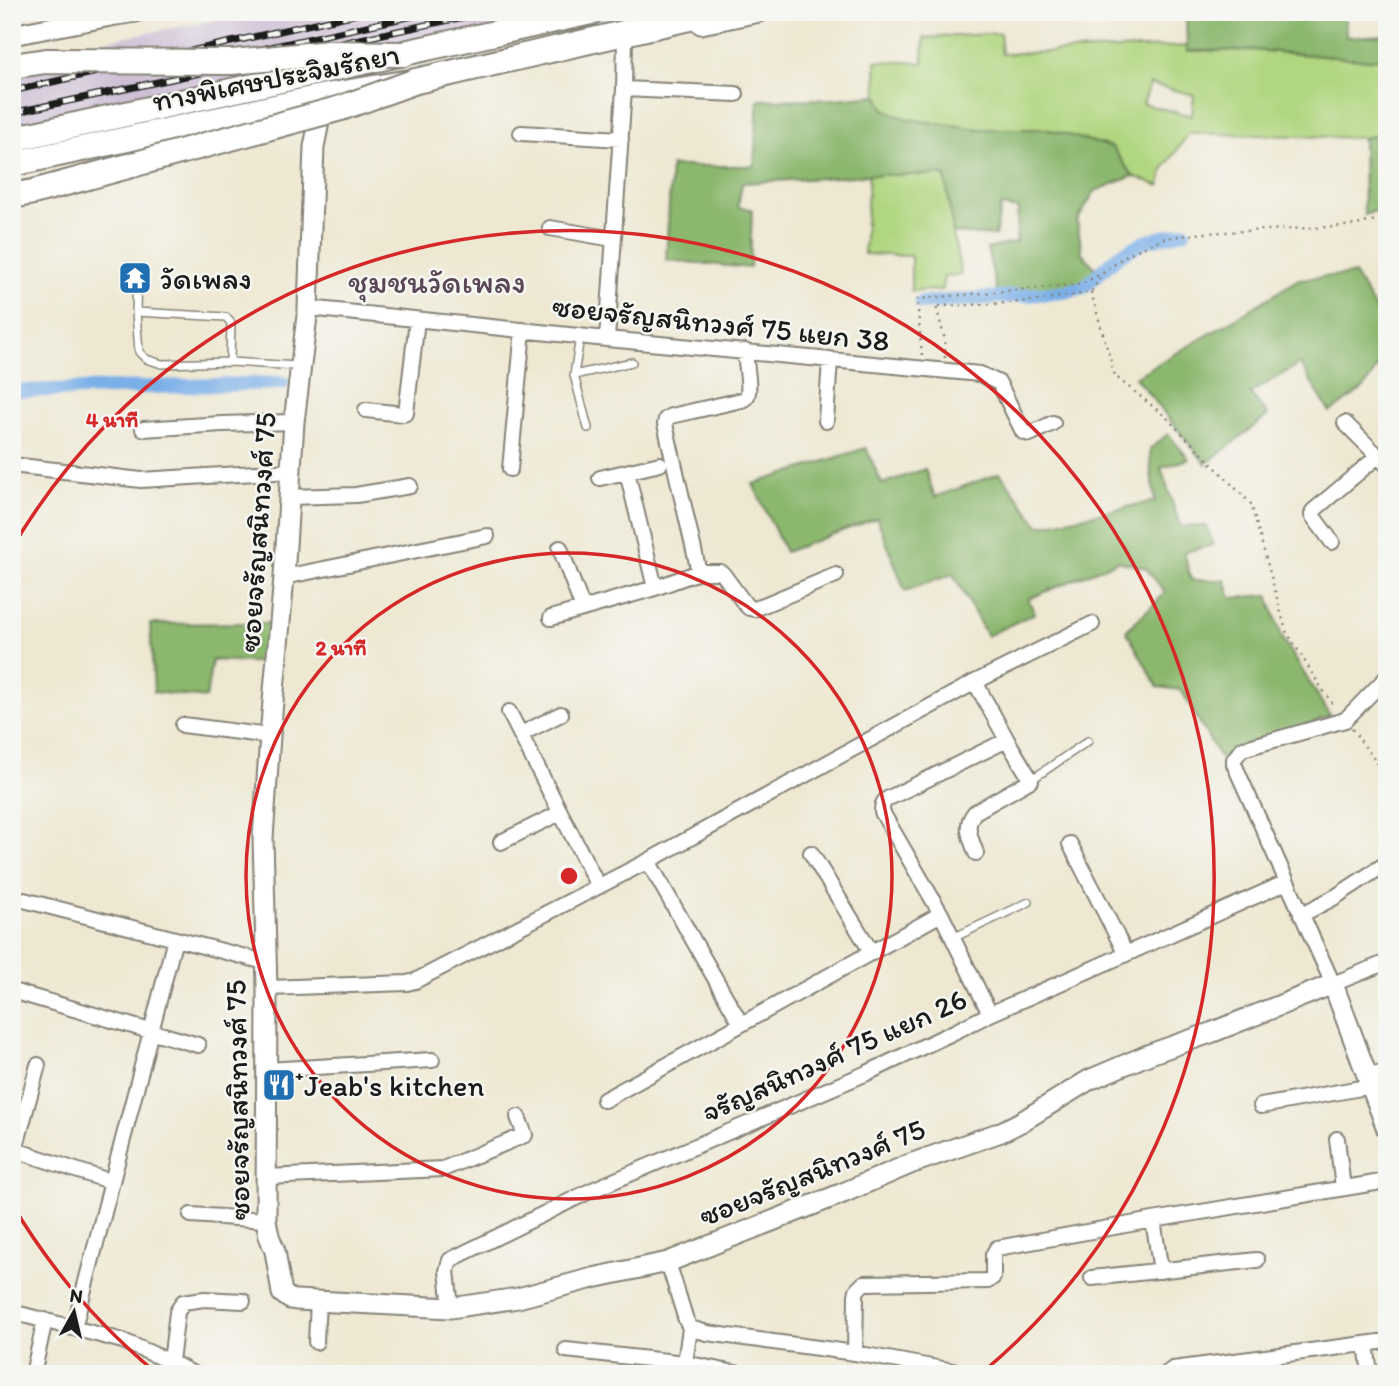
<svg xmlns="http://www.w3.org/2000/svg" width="1399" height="1386" font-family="Itim,'Playpen Sans Thai',sans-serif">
  <rect width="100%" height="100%" fill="#f6f6f2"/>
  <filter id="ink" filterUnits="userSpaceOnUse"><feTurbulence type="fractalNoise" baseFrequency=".0143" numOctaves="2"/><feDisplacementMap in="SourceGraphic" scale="14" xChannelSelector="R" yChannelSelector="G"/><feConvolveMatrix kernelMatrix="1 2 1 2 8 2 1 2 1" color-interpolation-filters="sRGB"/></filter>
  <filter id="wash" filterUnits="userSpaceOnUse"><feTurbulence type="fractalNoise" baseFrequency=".00686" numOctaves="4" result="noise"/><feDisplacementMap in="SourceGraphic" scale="28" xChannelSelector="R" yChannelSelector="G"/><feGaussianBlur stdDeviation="1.57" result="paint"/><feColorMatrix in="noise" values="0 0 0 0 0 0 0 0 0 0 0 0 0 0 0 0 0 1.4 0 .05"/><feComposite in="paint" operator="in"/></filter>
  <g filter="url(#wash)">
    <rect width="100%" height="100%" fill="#eee8d2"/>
    <path fill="#ccbed4" d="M260,12H657L12,153V62L108,40Z"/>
    <path fill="#b0d680" stroke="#66794e" stroke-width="2" fill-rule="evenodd" d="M1000,33L1002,54L1187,46V51L1254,50L1370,60L1387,56V133L1363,138L1189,133L1163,170L1160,186L1133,176L1112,147L1046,129H979L906,119L885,110L877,95L876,61L923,63L924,38ZM1150,84L1194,95L1192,116L1143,104Z
      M869,175H946L953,233L961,275L944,276L942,290L911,291V256L864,254Z"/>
    <path fill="#8cb76e" stroke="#546a45" stroke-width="2" d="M1186,12H1345L1346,37L1387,35V56L1370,60L1254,50L1187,51Z
      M877,95L885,110L906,119L979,129H1046L1112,147L1133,176L1095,191L1077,221L1082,253L1096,269L1074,288L998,296L987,249L1016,242L1018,209L1001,206L995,236L953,233L945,175H869L742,183L738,207L752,209L750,268L666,260L671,166H754L758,100L835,99Z
      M1387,133V207L1364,215L1363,138Z
      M1354,274L1387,328V365L1382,360L1364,388L1330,412L1300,364L1250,393L1268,415L1206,464L1135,377L1230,322L1299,279Z
      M1168,434L1189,459L1161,468L1180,526H1207L1213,545L1184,552L1191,580H1225L1231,598L1268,595L1282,637L1330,716L1220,758L1181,690L1158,687L1126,631L1165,593L1146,568L1118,561L1028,599L1035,613L987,636L953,574L905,591L877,518L785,552L753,484L866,448L882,484L925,469L935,497L1000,473L1039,526L1155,501L1151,472L1150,449Z
      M273,623L270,663L212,660L206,698L154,692L150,624Z"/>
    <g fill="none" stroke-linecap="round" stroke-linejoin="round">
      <path stroke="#7aafe8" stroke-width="14" d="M921,303L1064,292L1084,287L1118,256L1146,241L1184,232
        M12,390L21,391L283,383"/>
    </g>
  </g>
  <g filter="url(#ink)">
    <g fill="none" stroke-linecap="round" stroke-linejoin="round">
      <defs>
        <path id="lane" d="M137,272L136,312L139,352L146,359L162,364L230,362L299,366
          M136,312L226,317L231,323L230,362
          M580,337L574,375L588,428
          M574,375L632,362
          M1031,780L1088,741
          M953,938L1029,902"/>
        <path id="street" d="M624,89L736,94
          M521,133L621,139
          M550,228L613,239
          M308,308L607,339L980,374L999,383L1023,432L1030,434L1053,423
          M607,339L624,89L625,39
          M366,410L403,414L406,413L417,320
          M826,421L830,359
          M1345,423L1387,465
          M143,429L222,424L294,422
          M12,465L141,480L290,471
          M510,469L523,330
          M627,472L655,588
          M600,478L660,464
          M289,497L356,495L410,486
          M1332,542L1312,515L1313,511L1378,456
          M560,548L583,609
          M699,572L665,424L666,419L671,416L742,400C744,399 746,398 747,396C751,388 745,360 745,351
          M284,577L487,536
          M551,618L655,588L699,572H721L723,574L745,604L749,608L754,609L836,575
          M1387,677L1345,720L1242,749L1234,759V764L1333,984L1387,962
          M975,682L1007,740L1031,780L975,812C963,826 971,838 976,853
          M509,712L598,886
          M183,725L270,736
          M521,734L561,714
          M501,842L560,813
          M1070,844L1126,954
          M811,853L872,953
          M648,861L741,1024
          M12,897L265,962
          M1301,915L1335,897L1387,863
          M267,988L407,983L415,981L648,861L975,682L1092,624
          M12,991L198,1045
          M990,1014L941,914L882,812C882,805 883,801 889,798L1007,740
          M267,1070L432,1060
          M1368,1077L1387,1071
          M604,1100L941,914
          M1261,1106L1372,1086
          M1337,1139L1343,1188
          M12,1149L112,1182
          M15,1150L38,1065
          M266,1177L443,1169L525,1135L518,1117
          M191,1215L266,1220
          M1153,1220L1161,1271
          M668,1262L686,1320L690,1328L707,1333L855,1353L970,1374
          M1092,1278L1257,1260
          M451,1308L447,1271L450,1260L590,1191L867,1073L954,1032L990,1014L1126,954L1287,882
          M12,1312L123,1341L171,1362L193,1374
          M74,1328L175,939
          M316,1342L318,1301
          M1366,1344L1370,1374
          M566,1350L685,1363L740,1374
          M855,1353L856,1295L857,1290L864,1283L988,1281L993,1277V1255L997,1248L1153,1220L1387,1181
          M171,1362L177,1312L183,1302L204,1299L243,1301
          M685,1363L690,1328
          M35,1365L45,1320
          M1166,1374L1173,1369L1387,1341"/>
        <path id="secondary" d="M701,24L759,12
          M12,35L116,15L136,12
          M323,101L314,147L308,308L294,422L284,577L270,736L263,838L267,988L266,1220L269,1236L275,1251L282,1293L290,1299L296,1300L451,1308L518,1298L593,1278L668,1262L843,1193L910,1164L1001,1132L1021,1122L1089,1080L1150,1054L1213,1032L1333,984L1387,1129"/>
        <path id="highway" d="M12,139L591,12
          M12,164L326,96L416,81L715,12"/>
      </defs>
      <use href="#lane" stroke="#858277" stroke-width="10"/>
      <use href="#street" stroke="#858277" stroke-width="18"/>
      <use href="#secondary" stroke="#858277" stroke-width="23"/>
      <use href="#highway" stroke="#858277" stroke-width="28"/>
      <path stroke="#858277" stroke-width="2.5" stroke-dasharray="2 5" stroke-linecap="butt" d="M1091,292L1115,376L1166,417L1251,504L1286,631L1322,689L1335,707
        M922,355L917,299L1082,284L1102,273
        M945,358V340L936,306C988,305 1040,302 1091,292L1104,272L1128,254L1165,238L1204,233L1331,227L1356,225L1387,217
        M1352,729L1377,763L1387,768"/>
      <use href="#lane" stroke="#fff" stroke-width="7"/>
      <use href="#street" stroke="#fff" stroke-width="14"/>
      <use href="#secondary" stroke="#fff" stroke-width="19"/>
      <use href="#highway" stroke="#fff" stroke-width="24"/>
      <defs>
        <path id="rail" d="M192,64L431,12
          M12,91L365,12
          M12,113L487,12"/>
      </defs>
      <use href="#rail" stroke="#1c1c1c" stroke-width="7"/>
      <use href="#rail" stroke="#f6f6f2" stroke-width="4.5" stroke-dasharray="13" stroke-linecap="butt"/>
      <defs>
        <path id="highway-bridge" d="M12,66L46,61L232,62L329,53L404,54
          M12,196L33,192L341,108L416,81"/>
      </defs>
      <use href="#highway-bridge" stroke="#858277" stroke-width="28" stroke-linecap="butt"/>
      <use href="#highway-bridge" stroke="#fff" stroke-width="24"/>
    </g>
  </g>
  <g fill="none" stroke="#d62828" stroke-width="3.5">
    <circle cx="569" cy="876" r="323"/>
    <path d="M154 1371A646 646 0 0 1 12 1204M12 548A646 646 0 1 1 984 1371"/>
  </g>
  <defs>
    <symbol id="temple-square" viewBox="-11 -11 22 22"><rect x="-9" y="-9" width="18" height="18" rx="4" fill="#1f6fb2" stroke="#f6f6f2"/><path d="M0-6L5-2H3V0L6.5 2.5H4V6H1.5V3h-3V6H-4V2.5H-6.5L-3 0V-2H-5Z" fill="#fff"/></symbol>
    <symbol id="restaurant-square" viewBox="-11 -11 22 22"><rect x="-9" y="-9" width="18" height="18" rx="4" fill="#1f6fb2" stroke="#f6f6f2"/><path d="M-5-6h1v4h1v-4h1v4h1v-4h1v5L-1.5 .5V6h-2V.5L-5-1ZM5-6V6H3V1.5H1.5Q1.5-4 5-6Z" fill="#fff"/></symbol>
  </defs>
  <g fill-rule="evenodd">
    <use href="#temple-square" x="116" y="259" width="38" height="38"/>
    <use href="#restaurant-square" x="260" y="1066" width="38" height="38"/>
  </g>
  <g text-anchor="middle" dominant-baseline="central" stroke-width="5" stroke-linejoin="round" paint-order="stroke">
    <g font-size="30" fill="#1c1c1c" stroke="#f6f6f2">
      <text transform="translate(276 77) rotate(-11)">ทางพิเศษประจิมรัถยา</text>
      <text transform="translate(721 323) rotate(6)">ซอยจรัญสนิทวงศ์ 75 แยก 38</text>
      <text transform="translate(257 532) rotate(-86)">ซอยจรัญสนิทวงศ์ 75</text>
      <text transform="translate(834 1055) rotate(-24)">จรัญสนิทวงศ์ 75 แยก 26</text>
      <text transform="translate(237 1100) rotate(-91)">ซอยจรัญสนิทวงศ์ 75</text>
      <text transform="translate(812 1172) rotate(-22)">ซอยจรัญสนิทวงศ์ 75</text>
    </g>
    <g font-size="30" fill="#1c1c1c" stroke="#f6f6f2" text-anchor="start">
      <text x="160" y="278">วัดเพลง</text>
      <text x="304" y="1085">๋Jeab's kitchen</text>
    </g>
    <g font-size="32" fill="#594756" stroke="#f6f6f2">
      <text x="437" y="282">ชุมชนวัดเพลง</text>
    </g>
  </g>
  <circle cx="569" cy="876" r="10" fill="#d62828" stroke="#f6f6f2" stroke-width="3.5"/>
  <g font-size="21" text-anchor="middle" font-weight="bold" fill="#d62828" stroke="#f6f6f2" stroke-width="5" stroke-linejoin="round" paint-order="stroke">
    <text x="112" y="427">4 นาที</text>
    <text x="341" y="655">2 นาที</text>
  </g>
  <rect width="1399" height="1386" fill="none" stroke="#f6f6f2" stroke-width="42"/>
  <g transform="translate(74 1312) rotate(8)" stroke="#f6f6f2" stroke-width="5" paint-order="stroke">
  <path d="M0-5L12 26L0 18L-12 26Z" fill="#1c1c1c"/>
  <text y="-10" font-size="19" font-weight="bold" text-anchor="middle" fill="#1c1c1c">N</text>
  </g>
</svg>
